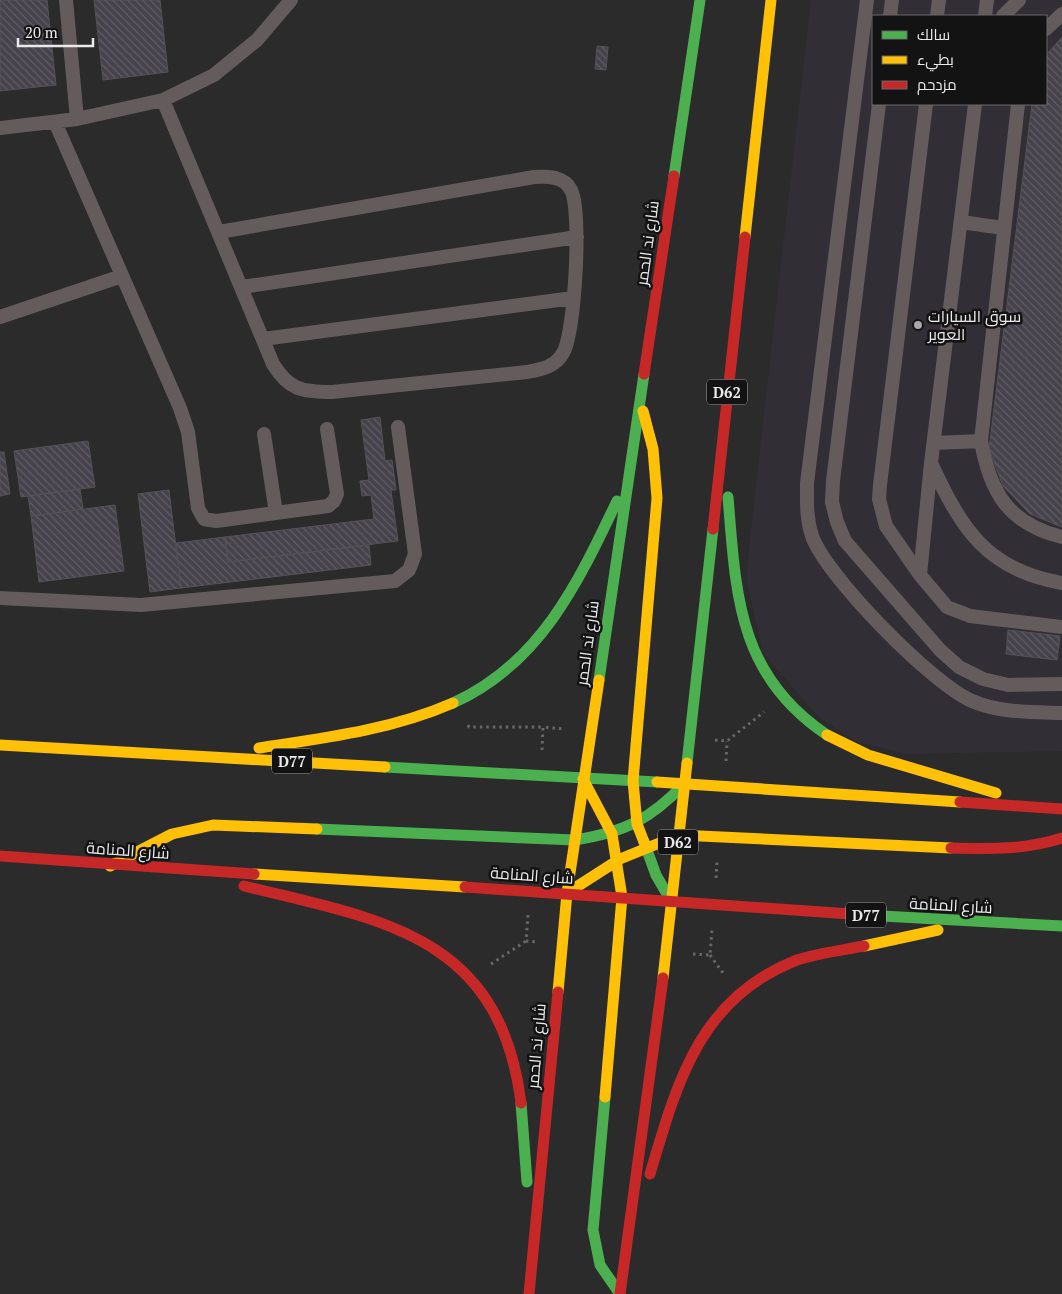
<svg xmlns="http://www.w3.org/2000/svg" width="1062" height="1294" font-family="'PT Serif',Cairo,serif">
  <defs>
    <pattern id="building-back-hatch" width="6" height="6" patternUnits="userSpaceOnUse" patternTransform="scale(1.25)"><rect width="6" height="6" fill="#46424b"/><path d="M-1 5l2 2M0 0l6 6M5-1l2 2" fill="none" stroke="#615d65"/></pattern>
  </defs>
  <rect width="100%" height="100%" fill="#2b2b2c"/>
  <path fill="#322e36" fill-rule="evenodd" d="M811,0H1062V751L907,754L854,741L817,715L763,653L747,582L749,547ZM873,16H1046V104H873Z"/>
  <path fill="url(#building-back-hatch)" stroke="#535254" d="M0,0H47L56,85L0,91Z
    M94,0H160L168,72L103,80Z
    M1062,37V527L1030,514L1003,486L989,449L1032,104H1046V55Z
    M597,46L608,47L606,70L595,69Z
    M380,417L385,461L392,460L396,490H391L398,541L228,562L225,537L374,519L371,495L362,496L360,481L369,480L361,420Z
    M88,441L95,487L21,497L14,451Z
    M0,452H4L10,494L0,496Z
    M80,489L83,509L31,516L28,496Z
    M169,490L181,588L150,592L138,494Z
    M115,505L124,571L39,582L31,516Z
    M225,537L228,562L369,545L371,565L181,588L176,543Z
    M1008,630L1060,636L1057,660L1006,654Z"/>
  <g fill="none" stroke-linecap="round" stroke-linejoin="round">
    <path stroke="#6b6666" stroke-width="3" stroke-dasharray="2.5 4" stroke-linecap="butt" d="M468,725L469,727H543
      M715,740L727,741L764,712
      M542,750L543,727L564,729
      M726,761L727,741
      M716,878L717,861
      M528,915L526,941L537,942
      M693,954L710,955L712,929
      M710,955L723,973
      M491,964L526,941"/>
    <path stroke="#645c5c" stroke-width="14" d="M66,0L77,119
      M867,0L807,483C807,501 806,518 812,536C826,576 932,684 972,701C1000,713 1032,712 1062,713
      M890,16L892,0
      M937,16L939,0
      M985,16L987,0
      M1003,16L1019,0
      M1046,29L1062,14
      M163,100L273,364C289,390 302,392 332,392L527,372C542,369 555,367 563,353C575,334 582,210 571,190C564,176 547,176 534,177L219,232
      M879,104L833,481L832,502L837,522L845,541L940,650L959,667L983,679L1008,685L1062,684
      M926,104L880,485L879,499L886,526L920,575L947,607L970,616L1062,627
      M975,104L931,463C961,528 986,570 1062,583
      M1018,104L981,441C990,493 1009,524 1062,537
      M55,122L180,408L188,432L198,508L204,519L216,521L328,506L334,501L337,494L327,429
      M0,128L77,119L163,100L214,75L257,40L291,0
      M961,222L1003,228
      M242,287L577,237
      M0,317L122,276
      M263,339L573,298
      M264,434L276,513
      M934,443L981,441
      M920,575L931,463
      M0,598L141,605L395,581L409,570L415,554L398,427"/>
    <path stroke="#4caf50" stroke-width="11" d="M674,176L700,0
      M728,497C736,593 737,675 827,735
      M599,680L644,374
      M453,703C540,664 578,583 617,501
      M687,763L713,529
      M385,767L657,782
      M317,829L575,840C624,832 650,820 684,784
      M644,842L656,875L671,901
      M864,915L1062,926
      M605,1097L593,1230L600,1265L620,1294
      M521,1103L527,1182"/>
    <path stroke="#ffc107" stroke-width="11" d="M745,237L771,0
      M643,411L653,449L657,498L633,781L637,824L644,842
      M827,735L868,755L996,793
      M0,745L385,767
      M259,748C325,738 391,730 453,703
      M583,779L612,834L622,897L605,1097
      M657,782L960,802
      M110,866L172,834L213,825L317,829
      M254,874L465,887
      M567,893L620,859L679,835L951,848
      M864,946L938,930
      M663,978L687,763
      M558,992L567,893L599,680"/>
    <path stroke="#c62828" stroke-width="11" d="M644,374L674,176
      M713,529L745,237
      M960,802L1062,809
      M951,848C990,849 1025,850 1062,838
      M0,856L254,874
      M244,886C383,920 500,935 521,1103
      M465,887L864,915
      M650,1174C677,1083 699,998 797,960C818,953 843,950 864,946
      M529,1294L558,992
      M620,1294L663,978"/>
  </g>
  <circle fill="#a7a6a8" stroke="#131314" stroke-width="2" cx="918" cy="325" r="5"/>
  <g text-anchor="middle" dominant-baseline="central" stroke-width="5" stroke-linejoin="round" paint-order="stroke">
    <g fill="#131314" stroke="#aaa9aa" stroke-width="1">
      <rect x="707" y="379.5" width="40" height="25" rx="4"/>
      <rect x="272" y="748.5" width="40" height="25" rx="4"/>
      <rect x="658" y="829.5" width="40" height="25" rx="4"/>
      <rect x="846" y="902.5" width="40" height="25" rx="4"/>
    </g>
    <g font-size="15" font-weight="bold" fill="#eae9eb">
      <text x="727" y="392">D62</text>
      <text x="292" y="761">D77</text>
      <text x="678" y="842">D62</text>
      <text x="866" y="915">D77</text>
    </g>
    <g font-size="16" fill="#eae9eb" stroke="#131314">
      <text transform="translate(647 243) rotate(-82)">شارع ند الحمر</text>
      <text transform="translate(587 643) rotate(-82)">شارع ند الحمر</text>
      <text transform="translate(128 850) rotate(4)">شارع المنامة</text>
      <text transform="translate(532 875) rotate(4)">شارع المنامة</text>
      <text transform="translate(951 905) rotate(3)">شارع المنامة</text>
      <text transform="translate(536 1046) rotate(-85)">شارع ند الحمر</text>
    </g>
    <g font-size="16" fill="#eae9eb" stroke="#131314" text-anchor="start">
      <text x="928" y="316">سوق السيارات<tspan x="928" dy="18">العوير</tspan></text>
    </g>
  </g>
  <rect x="872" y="15" width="175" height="90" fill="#131314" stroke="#69696a"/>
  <rect x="882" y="31" width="25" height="8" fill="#4caf50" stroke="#69696a"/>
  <text x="917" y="40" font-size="15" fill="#eae9eb">سالك</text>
  <rect x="882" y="56" width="25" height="8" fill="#ffc107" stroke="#69696a"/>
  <text x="917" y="65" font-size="15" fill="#eae9eb">بطيء</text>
  <rect x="882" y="81" width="25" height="8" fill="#c62828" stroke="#69696a"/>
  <text x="917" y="90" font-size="15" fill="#eae9eb">مزدحم</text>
  <path d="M18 38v8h75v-8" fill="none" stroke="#eae9eb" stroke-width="2.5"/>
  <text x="25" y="38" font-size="15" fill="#eae9eb" stroke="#131314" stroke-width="4" paint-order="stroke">20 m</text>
</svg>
